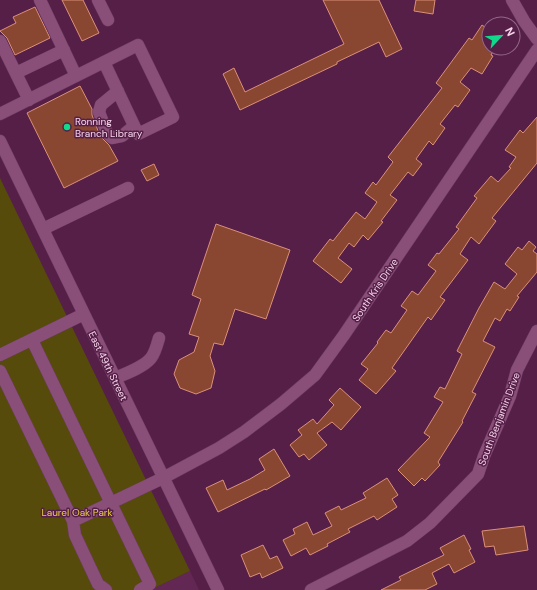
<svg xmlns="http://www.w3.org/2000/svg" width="537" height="590" font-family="'DM Sans',sans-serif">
  <rect width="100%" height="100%" fill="#551f48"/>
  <path fill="#632754" d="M190,571L199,590H150Z"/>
  <path fill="#574b0b" d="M0,178L190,571L150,590H0Z"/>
  <path fill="#894631" stroke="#db9079" d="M62,0H83L99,33L82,41Z
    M323,0H379L402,49L386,57L379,42L337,62V64L240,110L223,74L234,68L245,92L344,44Z
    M416,0H435L433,14L414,11Z
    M35,7L50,38L15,55L7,38L0,31L16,23L13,17Z
    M482,25L489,30V48H495L491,55L493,56L482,74L471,68L460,82L470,90L458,107L455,105L440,124L445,128L433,145L429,141L416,159L422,164L413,176L408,172L390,195L397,200L381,221L383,222L368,240L363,235L354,247L349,243L338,258L352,269L341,283L313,261L330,239L333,241L356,212L365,219L377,202L365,193L373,182L376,185L393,162L388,157L442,88L436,83L469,38L472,40Z
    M80,86L92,109V115L100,136L109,145L118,161L64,188L27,113Z
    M537,117V163L492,218L496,221L479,244L471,237L460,254L468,260L440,297L445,300L431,320L428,317L392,368L396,371L376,394L359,380L368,369L361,364L378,343L377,342L386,330L391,333L407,310L401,306L412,291L418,295L436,271L428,265L437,253L439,254L459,229L456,227L477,198L474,196L491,176L498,182L511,168L509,167L516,157L505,150L520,130L523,133Z
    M154,164L159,175L147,181L141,170Z
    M216,224L290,250L266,319L235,309L223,345L214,343L210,356L215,371L211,388L196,394L180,388L174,374L179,360L194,352L199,337L189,334L201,299L192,295Z
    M529,241L536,247L533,251L537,254V272L517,296L519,297L510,311L507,309L500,321L495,318L483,341L495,347L472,392L476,394L462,421L463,422L438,462L440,465L425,481L422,478L414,486L398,470L430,437L424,433L443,402L434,397L440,387L445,389L462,354L457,351L479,308L494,282L505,289L517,274L505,264L518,247L522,250Z
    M340,388L361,407L341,430L332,422L317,433L327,445L309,460L304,454L299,457L290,445L302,435L298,430L313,419L317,424L334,405L329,400Z
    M274,449L290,476L266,490L265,489L218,512L206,488L223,480L227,490L250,479L265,470L259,459Z
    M387,478L398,495L392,499L397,507L377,520L374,516L348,529L350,532L327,544L328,546L310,555L306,548L291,556L283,540L295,534L293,529L307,522L313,535L332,526L325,513L339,506L341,510L366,498L363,493Z
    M524,526L528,550L496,555L494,546L485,547L482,531Z
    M464,535L471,549L469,550L475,562L454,573L449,564L432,573L437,584L425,590H381L401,580L399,577L444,555L440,548Z
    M263,545L270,559L277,556L283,568L262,578L260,573L250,577L241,555Z"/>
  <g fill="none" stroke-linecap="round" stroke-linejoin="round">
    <defs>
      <path id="minor" d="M40,0L76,76
        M98,0L108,20
        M512,0L524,21L537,39
        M0,41L29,100
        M16,73L64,50
        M118,91L101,105L99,112L107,133L112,138L122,136L134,126
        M0,114L138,45L173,117L138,134L104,62
        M0,141L218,590
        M43,229L128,188
        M32,340L150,584L140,590
        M0,355L84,314
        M0,371L73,521L75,535L98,584L106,590
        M115,378C125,374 144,367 151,358C155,353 157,345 159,338
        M73,521L163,478L219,448L244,432L281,404L315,375L344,335L537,50
        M311,590L407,541L430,523L478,474L484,456L510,396L517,370L537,331"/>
    </defs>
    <use href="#minor" stroke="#6e3e63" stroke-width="13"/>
    <use href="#minor" stroke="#8a4f79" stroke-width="12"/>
  </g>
  <circle fill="#0fd98a" stroke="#551f48" stroke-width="1.5" cx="67" cy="127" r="4"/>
  <g text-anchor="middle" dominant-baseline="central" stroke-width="3" stroke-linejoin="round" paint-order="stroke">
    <g font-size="10" fill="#f8d5ec" stroke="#551f48" text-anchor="start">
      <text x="75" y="121">Ronning<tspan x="75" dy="12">Branch Library</tspan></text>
    </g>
    <g font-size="10" fill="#f8d5ec" stroke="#551f48">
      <text transform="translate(375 290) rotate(-56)">South Kris Drive</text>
      <text transform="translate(108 366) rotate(64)">East 49th Street</text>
      <text transform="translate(499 419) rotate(-69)">South Benjamin Drive</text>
    </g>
    <g font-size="10" fill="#ebd14a" stroke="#551f48">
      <text x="77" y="512">Laurel Oak Park</text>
    </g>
  </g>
  <g transform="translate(501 36) rotate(64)"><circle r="19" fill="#551f48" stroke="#96688a"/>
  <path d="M0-3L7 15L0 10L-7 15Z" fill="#0fd98a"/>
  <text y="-6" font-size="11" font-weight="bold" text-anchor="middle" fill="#f8d5ec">N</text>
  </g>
</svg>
